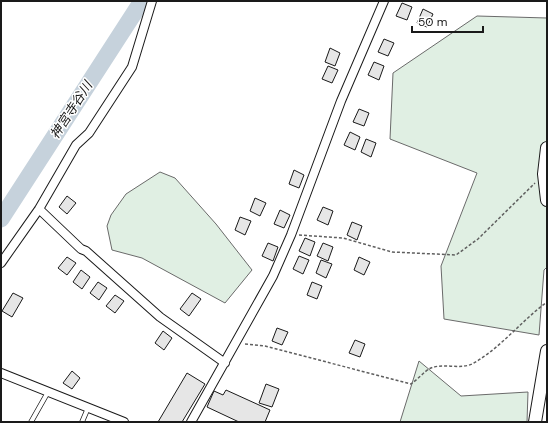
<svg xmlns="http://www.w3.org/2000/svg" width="548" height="423" font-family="'DM Sans','Noto Sans JP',sans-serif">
  <rect width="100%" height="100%" fill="#fff"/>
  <path fill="#e0efe3" stroke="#6a6a6a" d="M477,16L547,18V267L544,270L539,335L444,319L441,266L477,173L390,139L393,73Z
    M160,172L175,178L216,224L252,270L225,303L142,258L112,250L107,226L111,215L126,194Z
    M419,361L461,396L528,392L527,422H400Z"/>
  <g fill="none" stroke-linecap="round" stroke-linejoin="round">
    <path stroke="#c6d2dc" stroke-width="17" d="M1,219L142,1"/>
  </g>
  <path fill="#e6e6e6" stroke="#1a1a1a" d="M402,3L412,7L407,20L396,16Z
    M423,9L433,14L427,27L417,23Z
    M384,39L394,43L388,56L378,52Z
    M330,48L340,53L335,66L325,62Z
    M374,62L384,66L379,80L368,75Z
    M328,66L338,70L332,83L322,79Z
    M359,109L369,113L364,126L353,122Z
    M350,132L360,137L355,150L344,145Z
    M366,139L376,143L371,157L361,152Z
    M294,170L304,175L299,188L289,184Z
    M67,196L76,203L67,214L59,207Z
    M255,198L266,203L260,216L250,211Z
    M323,207L333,211L328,225L317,220Z
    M280,210L290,215L284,228L274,224Z
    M240,217L251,221L245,235L235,230Z
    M352,222L362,226L357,240L347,235Z
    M305,238L315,242L310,256L299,251Z
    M268,243L278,247L273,261L262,256Z
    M323,243L333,247L328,261L317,256Z
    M299,256L309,260L303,274L293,269Z
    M67,257L76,263L67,275L58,268Z
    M359,257L370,262L364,275L354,270Z
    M321,260L332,264L326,278L316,273Z
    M81,270L90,277L82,289L73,282Z
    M98,282L107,288L99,300L90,293Z
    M312,282L322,286L317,299L307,295Z
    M13,293L23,298L12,317L2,311Z
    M192,293L201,299L189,316L180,309Z
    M115,295L124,301L115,313L106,306Z
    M277,328L288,332L282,345L272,341Z
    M163,331L172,338L164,350L155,343Z
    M355,340L365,344L360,357L349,353Z
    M72,371L80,378L72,389L63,383Z
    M187,373L205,384L182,422H158Z
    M266,384L279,389L272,407L259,403Z
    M226,390L270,410L265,422H239L207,407L214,391L223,395Z"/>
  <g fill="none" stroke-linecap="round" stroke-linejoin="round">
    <defs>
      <path id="service" d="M31,422L48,392
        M82,422L88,408"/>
      <path id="minor" d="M39,209L81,249L86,251L160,317L225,363
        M1,263L39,209L76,145L89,133L132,67L152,1
        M1,373L124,422
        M191,422L273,276L291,235L341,101L384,1"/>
      <path id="secondary" d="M547,148L544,174L547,200
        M535,422L547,351"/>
    </defs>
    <use href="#service" stroke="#1a1a1a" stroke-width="5.5"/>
    <use href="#minor" stroke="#1a1a1a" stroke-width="10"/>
    <use href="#secondary" stroke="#1a1a1a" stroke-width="14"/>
    <path stroke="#5f5f5f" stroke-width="1.5" stroke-dasharray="3 2" stroke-linecap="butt" d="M299,235L343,238L392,252L456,255L478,239L535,183
      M245,344L265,346L411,384C417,380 425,371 429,369C442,362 459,370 472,364C501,348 521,321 547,302"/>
    <use href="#service" stroke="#fff" stroke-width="4"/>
    <use href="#minor" stroke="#fff" stroke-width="8"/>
    <use href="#secondary" stroke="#fff" stroke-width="12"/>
  </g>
  <g text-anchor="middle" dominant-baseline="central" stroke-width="3" stroke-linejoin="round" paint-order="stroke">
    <g font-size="13" font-style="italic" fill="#1a1a1a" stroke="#fff">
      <text transform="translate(71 110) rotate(-57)">神宮寺谷川</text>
    </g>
  </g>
  <rect width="548" height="423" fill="none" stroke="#1a1a1a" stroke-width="4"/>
  <path d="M412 26v6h71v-6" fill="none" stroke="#1a1a1a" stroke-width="2"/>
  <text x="418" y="26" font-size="12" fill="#1a1a1a" stroke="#ffffff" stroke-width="3" paint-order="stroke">50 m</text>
</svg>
